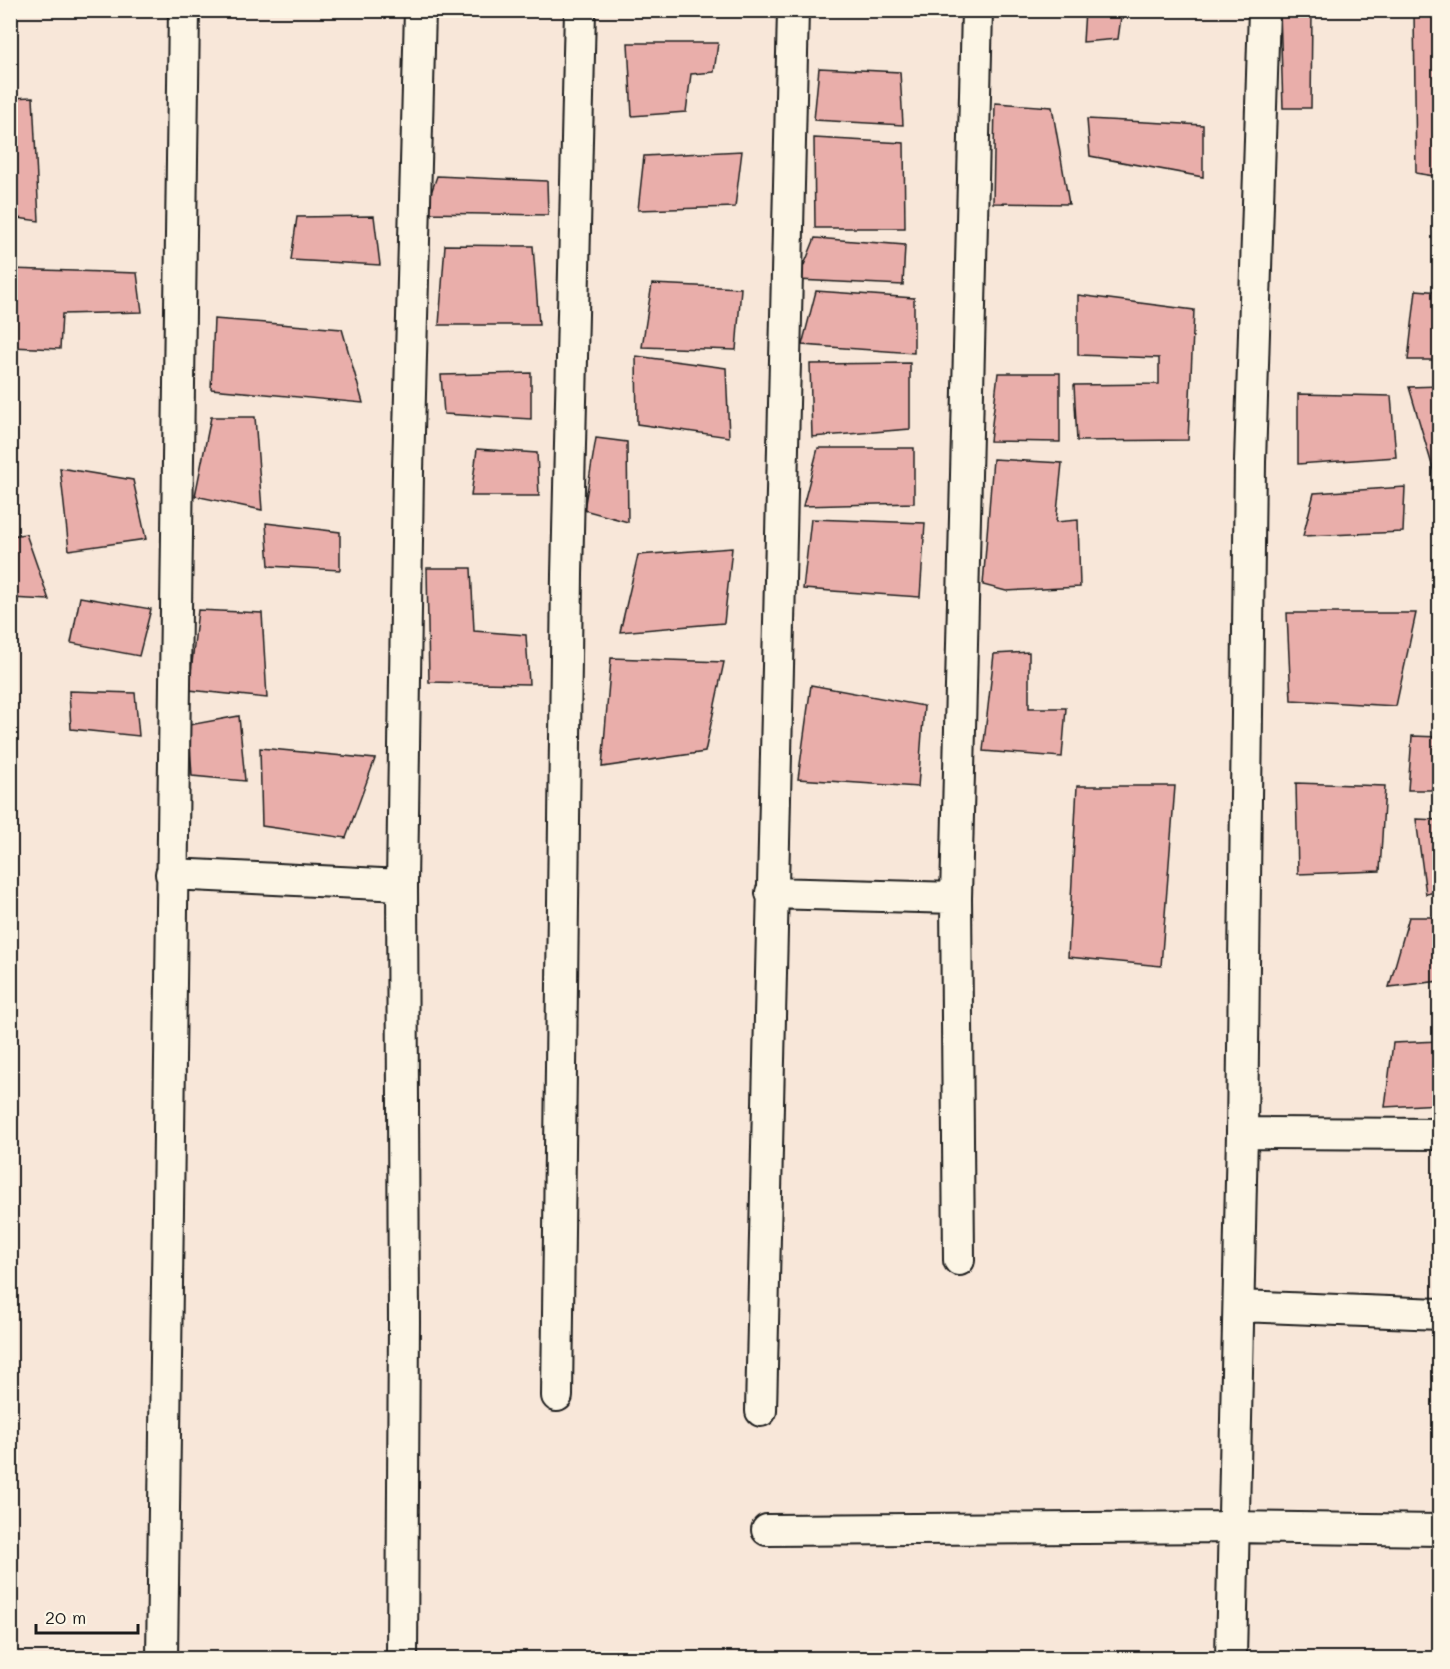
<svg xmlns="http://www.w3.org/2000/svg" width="1450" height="1669" font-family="Mali,sans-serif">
  <rect width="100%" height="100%" fill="#f8e7d9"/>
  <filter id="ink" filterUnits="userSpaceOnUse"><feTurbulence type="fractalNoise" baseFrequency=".0167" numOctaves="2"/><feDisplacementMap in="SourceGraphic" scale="12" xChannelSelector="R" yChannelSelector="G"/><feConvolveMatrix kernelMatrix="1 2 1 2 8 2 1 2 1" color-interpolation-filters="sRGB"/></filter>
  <g filter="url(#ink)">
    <path fill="#e9aeaa" stroke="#1c1c1c" stroke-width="1.5" d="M1085,10H1122L1118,39L1083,42Z
      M1280,10H1312L1311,108H1283Z
      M1414,12L1440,15V177L1416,173Z
      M628,43H718L714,72L691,74L686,112L632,116Z
      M819,68L900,72L903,125L814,120Z
      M33,97L39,221L10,217V98Z
      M995,103L1052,107L1069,204L993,203Z
      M1087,119L1203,125V177L1090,156Z
      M814,138L904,143L905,228H815Z
      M742,151L735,207L638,210L644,156Z
      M437,176L547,181L548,215L424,213Z
      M374,216L380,265L291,260L297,217Z
      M815,238L905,245L903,285L798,280Z
      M445,245L533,246L539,325H439Z
      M10,269L137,273L142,312L62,314L60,349L10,347Z
      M652,284L741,288L736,350L642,347Z
      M1416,290L1440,292V360H1408Z
      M816,291L914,298V353L802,345Z
      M1078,295L1194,310L1188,440L1077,441L1074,385L1159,384V358L1078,355Z
      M214,319L342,329L363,403L211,389Z
      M636,356L726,368L729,437L637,424Z
      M910,363V429L812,437L810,364Z
      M531,373V419L444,414L441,375Z
      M998,373H1060V442L990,441Z
      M1440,386V476L1435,475L1409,387Z
      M1298,394L1391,396L1396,457L1298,464Z
      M211,417H255L262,510L195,496Z
      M596,438L627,442L628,522L584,510Z
      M818,448H914V503L803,506Z
      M477,449L537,453L539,496H471Z
      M993,459L1062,463L1056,522L1078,520L1080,587L1006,591L983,585Z
      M60,468L133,480L146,539L69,550Z
      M1405,487L1403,532L1303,536L1314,493Z
      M811,519L925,523L920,597L803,589Z
      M266,523L340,532V570L269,566Z
      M26,534L49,600L10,598V536Z
      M732,548L724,623L620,632L638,555Z
      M427,568H471L474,631L526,635L529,684L429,682Z
      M1432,577L1440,578V648Z
      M80,597L151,609L139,656L71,643Z
      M198,610L262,613L267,698L189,690Z
      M1287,613H1416L1396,706L1291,700Z
      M1029,652V708H1066L1062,757L983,751L994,654Z
      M611,658L724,662L705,752L602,767Z
      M811,685L924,706L918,787L798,779Z
      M69,691L135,693L139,736L71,729Z
      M239,716L245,781L192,776L189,725Z
      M1412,736L1440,737V790H1408Z
      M260,748L375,759L346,838L262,826Z
      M1296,783L1385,786L1380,871L1298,874Z
      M1077,786H1175L1161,966L1068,957Z
      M1416,819L1440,820V891L1426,894Z
      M1409,917H1440V981L1389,987Z
      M1440,1041V1104L1385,1107L1393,1043Z"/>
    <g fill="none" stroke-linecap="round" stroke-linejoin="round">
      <defs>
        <path id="minor" d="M171,874L402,885
          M771,893L956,898
          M1242,1133L1440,1134
          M959,1260L956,898L977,10
          M1239,1306L1440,1314
          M557,1396L567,575L580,10
          M761,1411L793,10
          M767,1530L1235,1527L1440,1530
          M162,1658L184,10
          M402,1658L404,1322L402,885L408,471L420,10
          M1231,1658L1242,1133L1250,462L1264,10"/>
      </defs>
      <use href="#minor" stroke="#1c1c1c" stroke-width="34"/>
      <use href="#minor" stroke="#fcf5e5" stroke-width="30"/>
    </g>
  </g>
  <rect width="1450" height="1669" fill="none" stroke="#fcf5e5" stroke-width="36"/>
  <rect x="18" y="18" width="1414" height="1633" fill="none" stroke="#1c1c1c" stroke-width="2" filter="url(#ink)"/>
  <path d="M36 1624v9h102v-9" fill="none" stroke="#1c1c1c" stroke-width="3"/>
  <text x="45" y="1624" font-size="18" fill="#1c1c1c" stroke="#fcf5e5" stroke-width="4.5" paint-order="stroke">20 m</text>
</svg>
